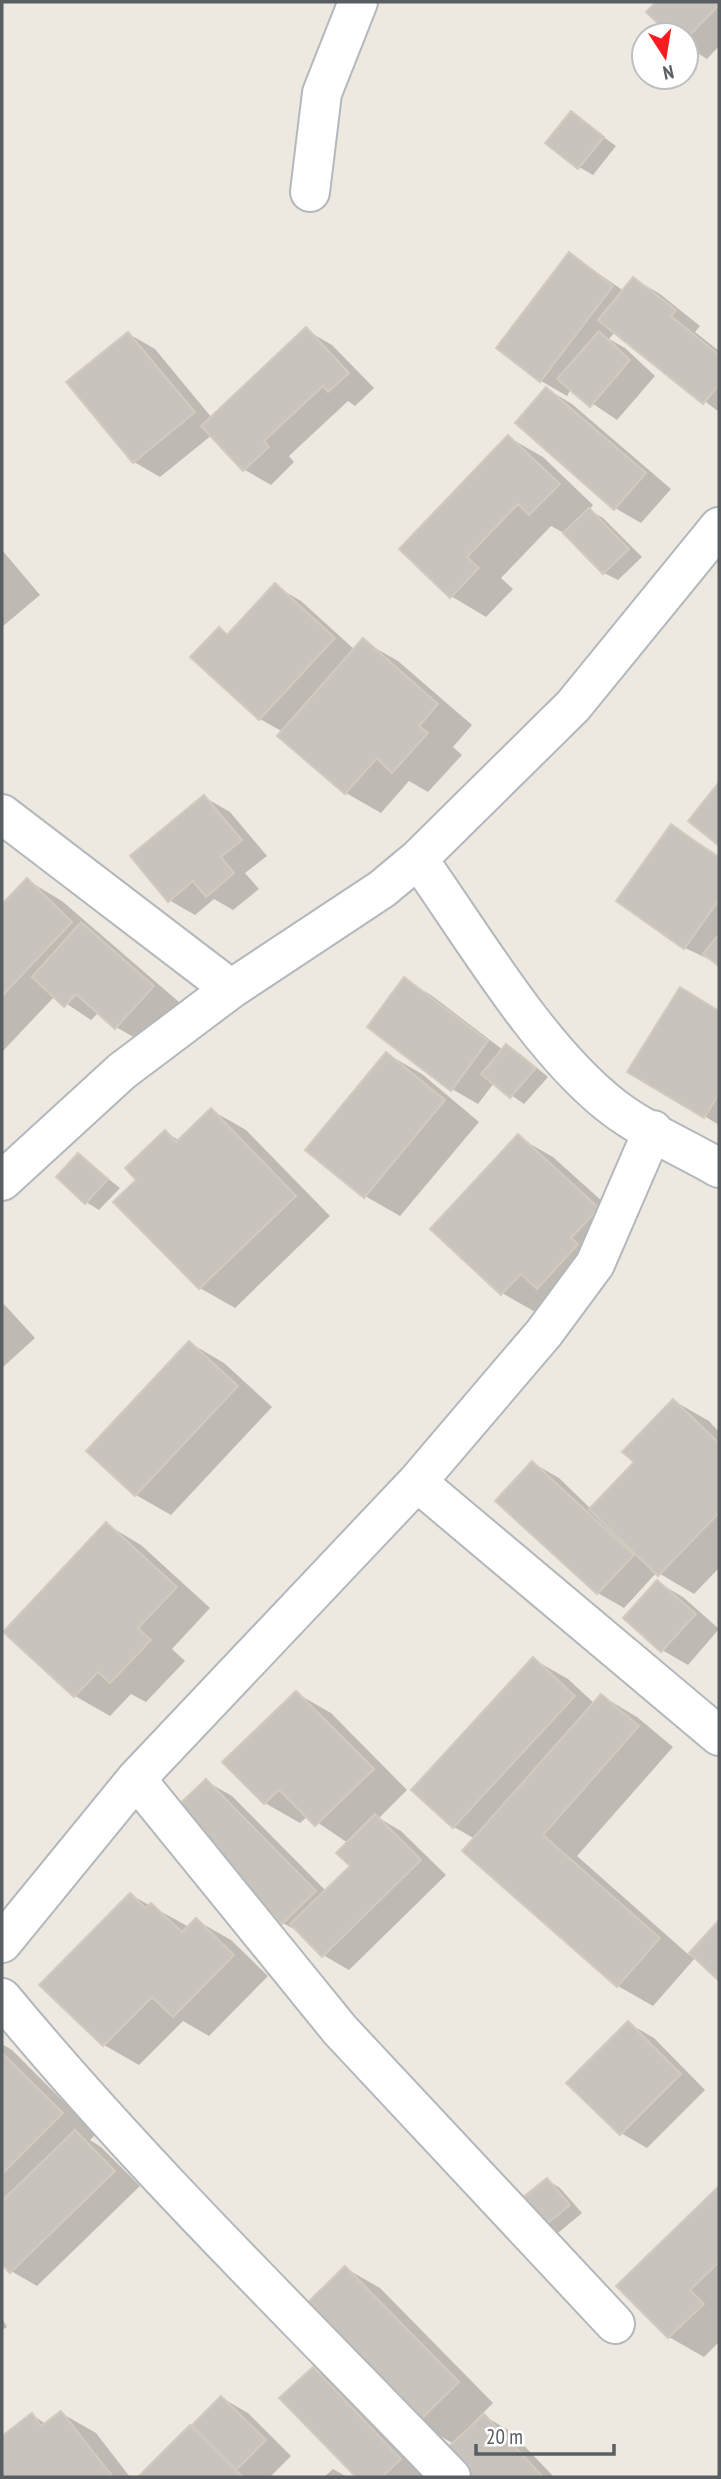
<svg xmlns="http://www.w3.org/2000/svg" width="721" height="2479" font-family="'PT Sans Narrow',sans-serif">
  <rect width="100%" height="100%" fill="#eee9e0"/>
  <path fill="#0003" d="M654,2H719V46L707,59L686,46V35H672Z
    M571,114L616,146L593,175L579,167Z
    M570,254L624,291L634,279L660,294L700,326L695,332L719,351V412L615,332L609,339L625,348L655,376L617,420L571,389L567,396L541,381Z
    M306,330L332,345L374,388L355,406L348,401L289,456L294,462L271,485L245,470L212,435L160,477L134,462L129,334L155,349L212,418Z
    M547,389L572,404L671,489L641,523L615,508Z
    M508,437L543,457L593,505L589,510L603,518L642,557L618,580L604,573L566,534L551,526L501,578L513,589L486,617L451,596Z
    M2,550L40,595L2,627Z
    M275,586L301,601L355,650L363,641L398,661L472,725L453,747L462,755L428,792L409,781L381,813L346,793L283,732L260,719L219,629L230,635Z
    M204,797L230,812L267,856L245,873L259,889L233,910L214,899L195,915L169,900Z
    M672,826L719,856V964L685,948L619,901Z
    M27,880L62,901L179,1002L142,1042L116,1027L99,1012L91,1020L55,996L2,1052V907Z
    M405,980L431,995L503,1050L507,1046L520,1054L548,1077L524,1104L494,1083L478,1104L452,1089Z
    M681,989L719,1012V1125L630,1071Z
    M387,1054L422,1074L479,1122L400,1216L365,1196Z
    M211,1110L246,1130L330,1216L235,1308L200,1288L165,1132L180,1141Z
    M518,1137L553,1157L633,1229L605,1259L537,1313L502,1293Z
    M78,1155L120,1188L99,1210L86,1202Z
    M2,1302L35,1338L2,1368Z
    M190,1343L224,1363L272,1407L171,1515L136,1495L89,1451Z
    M674,1401L709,1421L719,1432V1568L694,1594L657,1572L624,1608L598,1593L533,1463L559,1478L591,1509L636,1462Z
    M106,1524L141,1545L210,1608L172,1649L185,1661L146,1702L131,1694L110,1716L75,1696Z
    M657,1582L683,1597L719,1629L688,1665L662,1650Z
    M533,1659L568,1679L595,1704L602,1696L637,1717L673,1747L577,1856L689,1955L719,1923V1979L696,1957L653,2006L618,1986L475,1839L454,1827Z
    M296,1693L331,1713L407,1790L379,1818L401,1831L446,1875L349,1970L323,1955L301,1933L283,1923L206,1781L232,1796L326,1891L352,1866L348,1843L308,1816L300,1823L265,1803L225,1762Z
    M131,1895L189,1927L196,1920L231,1940L268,1976L209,2036L183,2021L139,2065L104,2045Z
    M628,2023L654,2038L705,2090L647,2148L621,2133Z
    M2,2044L12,2050L96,2134L90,2140L101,2147L140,2186L37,2286L11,2271L2,2261Z
    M547,2180L560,2188L582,2213L558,2233L545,2225Z
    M719,2189V2342L704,2357L669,2337L618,2286Z
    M345,2268L380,2288L493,2403L474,2422L476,2424L484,2416L510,2431L554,2477H473L448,2450L454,2444L417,2423Z
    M2,2318L7,2327L2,2330Z
    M313,2369L339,2384L426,2474L423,2477H359L282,2398Z
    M222,2398L248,2413L291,2456L270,2477H141Z
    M61,2413L96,2433L130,2477H2V2438L32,2415L46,2424Z
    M333,2469L347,2477H324Z"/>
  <path fill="#c9c3bd" stroke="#d3cabe" stroke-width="2" d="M656,2H714L718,6L686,39V35H670L646,12Z
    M571,111L604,137L578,169L545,143Z
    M569,252L613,286L540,382L496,348Z
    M633,277L676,310L671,316L719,355V385L703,404L598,320Z
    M306,327L349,373L328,392L323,386L264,441L269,447L243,471L201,426Z
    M599,331L630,360L590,407L557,379Z
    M128,332L195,412L133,463L66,382Z
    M546,387L646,473L614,510L515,423Z
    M508,435L560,484L529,515L518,504L467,557L479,568L450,598L399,549Z
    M589,508L629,549L603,574L563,533Z
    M275,583L335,638L259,720L190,657L219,627L227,635Z
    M363,638L438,704L419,726L428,733L392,773L377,758L345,794L277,736Z
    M719,782V846L688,821Z
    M204,795L242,840L221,857L234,873L206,897L193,881L168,902L130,856Z
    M671,824L719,858V900L684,949L616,901Z
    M27,878L72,922L2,996V904Z
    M81,922L154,986L115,1029L76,994L64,1007L32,977Z
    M719,934V966L703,954Z
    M404,977L488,1041L451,1091L367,1027Z
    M680,987L719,1011V1094L704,1118L627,1072Z
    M506,1044L536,1068L510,1098L481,1074Z
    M386,1052L445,1100L364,1198L305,1150Z
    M211,1108L296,1196L199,1289L113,1202L136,1180L125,1168L165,1130L176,1142Z
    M518,1134L599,1208L571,1238L578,1244L537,1289L521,1274L501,1295L430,1229Z
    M78,1153L108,1179L85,1204L56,1177Z
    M189,1341L238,1386L135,1496L86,1451Z
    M673,1399L719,1443V1513L658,1576L589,1509L634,1462L622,1452Z
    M532,1461L634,1555L597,1594L495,1501Z
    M106,1522L177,1587L138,1628L151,1640L110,1683L98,1672L74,1697L3,1632Z
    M657,1580L696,1614L661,1652L623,1618Z
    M533,1657L575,1696L453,1828L411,1790Z
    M296,1691L374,1769L315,1826L279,1790L264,1804L222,1762Z
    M601,1694L639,1726L543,1835L660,1938L617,1987L462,1851Z
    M206,1779L316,1891L282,1924L171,1812Z
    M375,1814L421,1860L322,1957L290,1924L350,1866L336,1853Z
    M130,1893L145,1908L151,1903L182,1932L196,1918L234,1955L173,2017L152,1997L103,2046L39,1985Z
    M719,1920V1981L689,1953Z
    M628,2021L681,2074L620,2135L566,2083Z
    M2,2053L63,2113L2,2174Z
    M75,2130L115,2171L10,2273L2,2264V2201Z
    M547,2178L570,2205L544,2226L521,2199Z
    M719,2186V2262L690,2290L704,2304L668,2338L616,2286Z
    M345,2266L459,2382L416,2424L302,2308Z
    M313,2367L401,2459L382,2477H356L279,2398Z
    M221,2396L266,2440L236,2470L192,2425Z
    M61,2411L113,2477H2V2436L32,2413L41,2426Z
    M484,2414L543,2477H471L445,2450Z
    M190,2425L243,2477H138Z"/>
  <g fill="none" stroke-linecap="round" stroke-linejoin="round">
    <defs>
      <path id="street" d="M310,192L322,93L358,2
        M2,814L231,989
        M418,859C473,936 538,1049 613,1107C644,1131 685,1148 719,1168
        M2,1181L122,1071L231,989L382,889L418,859L573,706L719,527
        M417,1482L719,1736
        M136,1779L340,2030L615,2324
        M2,1943L136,1779L417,1482L544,1333L595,1264L653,1130
        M2,1998C142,2167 299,2319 451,2477"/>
    </defs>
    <use href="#street" stroke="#b3b8bc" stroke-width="42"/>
    <use href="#street" stroke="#fff" stroke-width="38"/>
  </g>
  <rect width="721" height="2479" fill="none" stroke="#595e63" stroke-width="7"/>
  <g transform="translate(665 56) rotate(168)"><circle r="33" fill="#ffffff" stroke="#bdbfc1" stroke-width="2"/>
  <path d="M0-5L12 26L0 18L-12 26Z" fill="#f81c22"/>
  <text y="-10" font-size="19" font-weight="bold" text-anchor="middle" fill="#595e63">N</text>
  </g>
  <path d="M476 2444v10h138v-10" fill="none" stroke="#595e63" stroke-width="3.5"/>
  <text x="486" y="2444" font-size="21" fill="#595e63" stroke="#ffffff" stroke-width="5" paint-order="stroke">20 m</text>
</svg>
